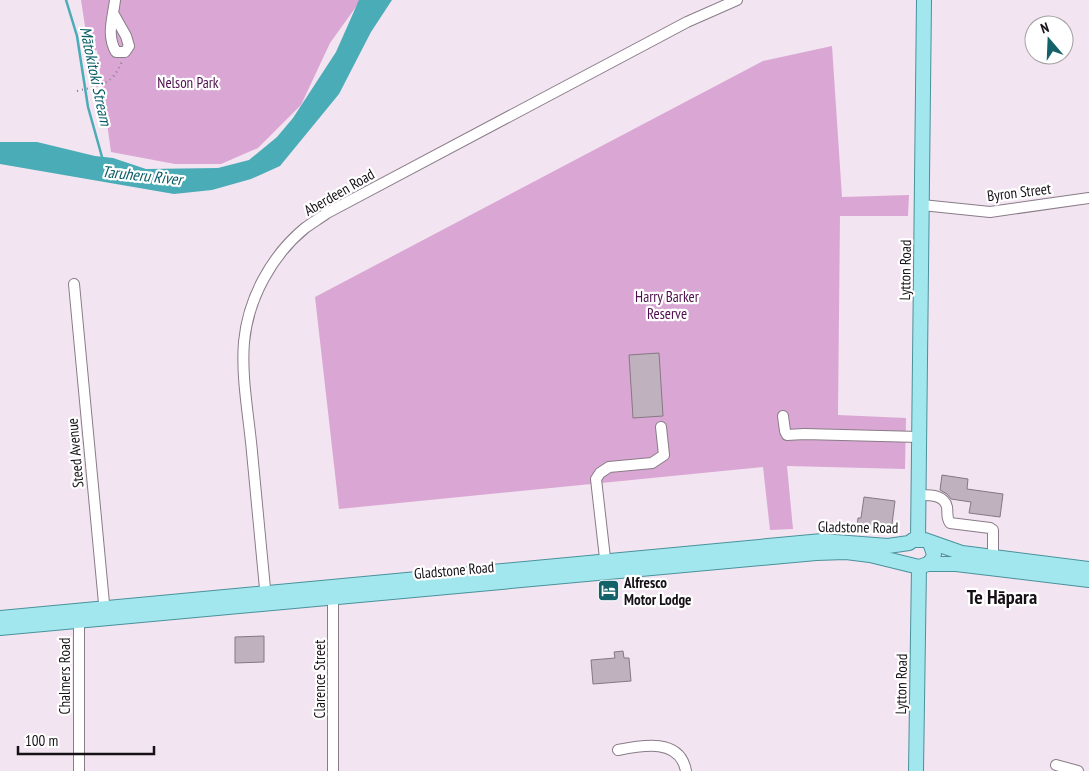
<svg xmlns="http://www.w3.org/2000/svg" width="1089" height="771" font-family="'PT Sans Narrow',sans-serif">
  <rect width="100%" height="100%" fill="#f3e4f1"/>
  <path fill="#daa7d4" d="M81,0H361L330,43L301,105L258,148L221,164H175L111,152L97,50L89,52Z
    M832,46L842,197L909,195L908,216H840L838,415L906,418L905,469L787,466L793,529L770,530L763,467L339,509L315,297L763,61Z"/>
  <path fill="#4aacb6" d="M359,0H392L371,32L339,94L280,166L251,179L212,190L174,194L0,164V142H37L95,156L113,158L146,169L218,168L249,160L277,137L293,118L336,52Z"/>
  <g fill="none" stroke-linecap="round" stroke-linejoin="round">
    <path stroke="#4aacb6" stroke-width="2.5" d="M66,0L77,36L88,107L102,157"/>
  </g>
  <path fill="#bfb1bd" stroke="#857884" d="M659,353L663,416L633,418L629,355Z
    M942,475L968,479L967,489L1003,494L1000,517L969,513L971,502L951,499L947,494L940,490Z
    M864,497L895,501L891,532L857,528L858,518H861Z
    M264,636V662L235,663V637Z
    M623,651L624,658H629L631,681L593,684L591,660L615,658L614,652Z"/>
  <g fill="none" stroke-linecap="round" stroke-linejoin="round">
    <defs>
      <path id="minor" d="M113,13L126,36L129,46L125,52H116C106,35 113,18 115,0
        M922,205L990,212L1089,198
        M74,284L105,614
        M783,416L785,431L787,435L804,434L919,437
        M919,495C929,495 944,494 947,507C948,514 946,517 950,523L990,528L993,530V558
        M606,567L596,479L600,473L609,467L652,463L664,455L661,427
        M266,599C261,550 257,501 252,452C249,417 241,378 244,342C248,299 271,256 305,228C312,223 320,218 327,213L687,22L737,0
        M618,750C643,745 680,738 686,771
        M1056,765L1078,771
        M79,771V615
        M333,771V592"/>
      <path id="major" d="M918,540L924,0
        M928,564H956L1089,580
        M0,618L822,541L888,546L909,543L913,540H925L962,553L1089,569
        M0,628L816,553L846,552L870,555L919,567L928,564L932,560L934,554L930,543
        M916,771L919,567"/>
    </defs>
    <use href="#minor" stroke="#897c88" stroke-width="12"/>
    <use href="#major" stroke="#49929b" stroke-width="16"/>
    <path stroke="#877d86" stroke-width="2" stroke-dasharray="1 4" stroke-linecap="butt" d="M77,91C101,85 112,86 122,61"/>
    <use href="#minor" stroke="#fff" stroke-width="10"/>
    <use href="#major" stroke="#a2e7ee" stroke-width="14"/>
  </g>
  <defs>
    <symbol id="hotel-square" viewBox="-11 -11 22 22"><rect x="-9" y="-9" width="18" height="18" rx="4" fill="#13626a" stroke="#fff"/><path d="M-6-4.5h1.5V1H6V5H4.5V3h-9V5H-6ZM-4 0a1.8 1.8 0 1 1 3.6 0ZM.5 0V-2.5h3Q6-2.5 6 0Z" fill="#fff"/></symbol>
  </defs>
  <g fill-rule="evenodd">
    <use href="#hotel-square" x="596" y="578" width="25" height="25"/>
  </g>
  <g text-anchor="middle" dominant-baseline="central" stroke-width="4.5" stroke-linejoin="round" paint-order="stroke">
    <g font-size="15" fill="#500f4d" stroke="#fff">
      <text x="188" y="82">Nelson Park</text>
      <text x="667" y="296">Harry Barker<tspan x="667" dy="17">Reserve</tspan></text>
    </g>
    <g font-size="15" fill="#161116" stroke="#fff">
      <text transform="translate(339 192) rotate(-30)">Aberdeen Road</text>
      <text transform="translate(1019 192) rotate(-7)">Byron Street</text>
      <text transform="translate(905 270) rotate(-89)">Lytton Road</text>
      <text transform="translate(75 453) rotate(-95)">Steed Avenue</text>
      <text transform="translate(858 527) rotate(1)">Gladstone Road</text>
      <text transform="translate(454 570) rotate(-5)">Gladstone Road</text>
      <text transform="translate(64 676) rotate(-90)">Chalmers Road</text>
      <text transform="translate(319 679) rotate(-90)">Clarence Street</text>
      <text transform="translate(901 684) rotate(-89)">Lytton Road</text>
    </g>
    <g font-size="15" font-weight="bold" fill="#161116" stroke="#fff" text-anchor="start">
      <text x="624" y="582">Alfresco<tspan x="624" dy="17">Motor Lodge</tspan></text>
    </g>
    <g font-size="16" font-style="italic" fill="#085e66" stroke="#fff">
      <text transform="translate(96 76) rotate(78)">Mātokitoki Stream</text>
      <text transform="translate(142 175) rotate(6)">Taruheru River</text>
    </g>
    <g font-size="20" font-weight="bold" fill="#161116" stroke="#fff">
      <text x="1002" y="597">Te Hāpara</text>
    </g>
  </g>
  <g transform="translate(1049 40) rotate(341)"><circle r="24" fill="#ffffff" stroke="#a2a0a2"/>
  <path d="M0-4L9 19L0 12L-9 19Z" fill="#13626a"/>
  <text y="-8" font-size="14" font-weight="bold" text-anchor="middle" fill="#161116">N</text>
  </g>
  <path d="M18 746v8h136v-8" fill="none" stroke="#161116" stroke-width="2.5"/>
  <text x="25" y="746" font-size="15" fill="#161116" stroke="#ffffff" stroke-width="4" paint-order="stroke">100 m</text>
</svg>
